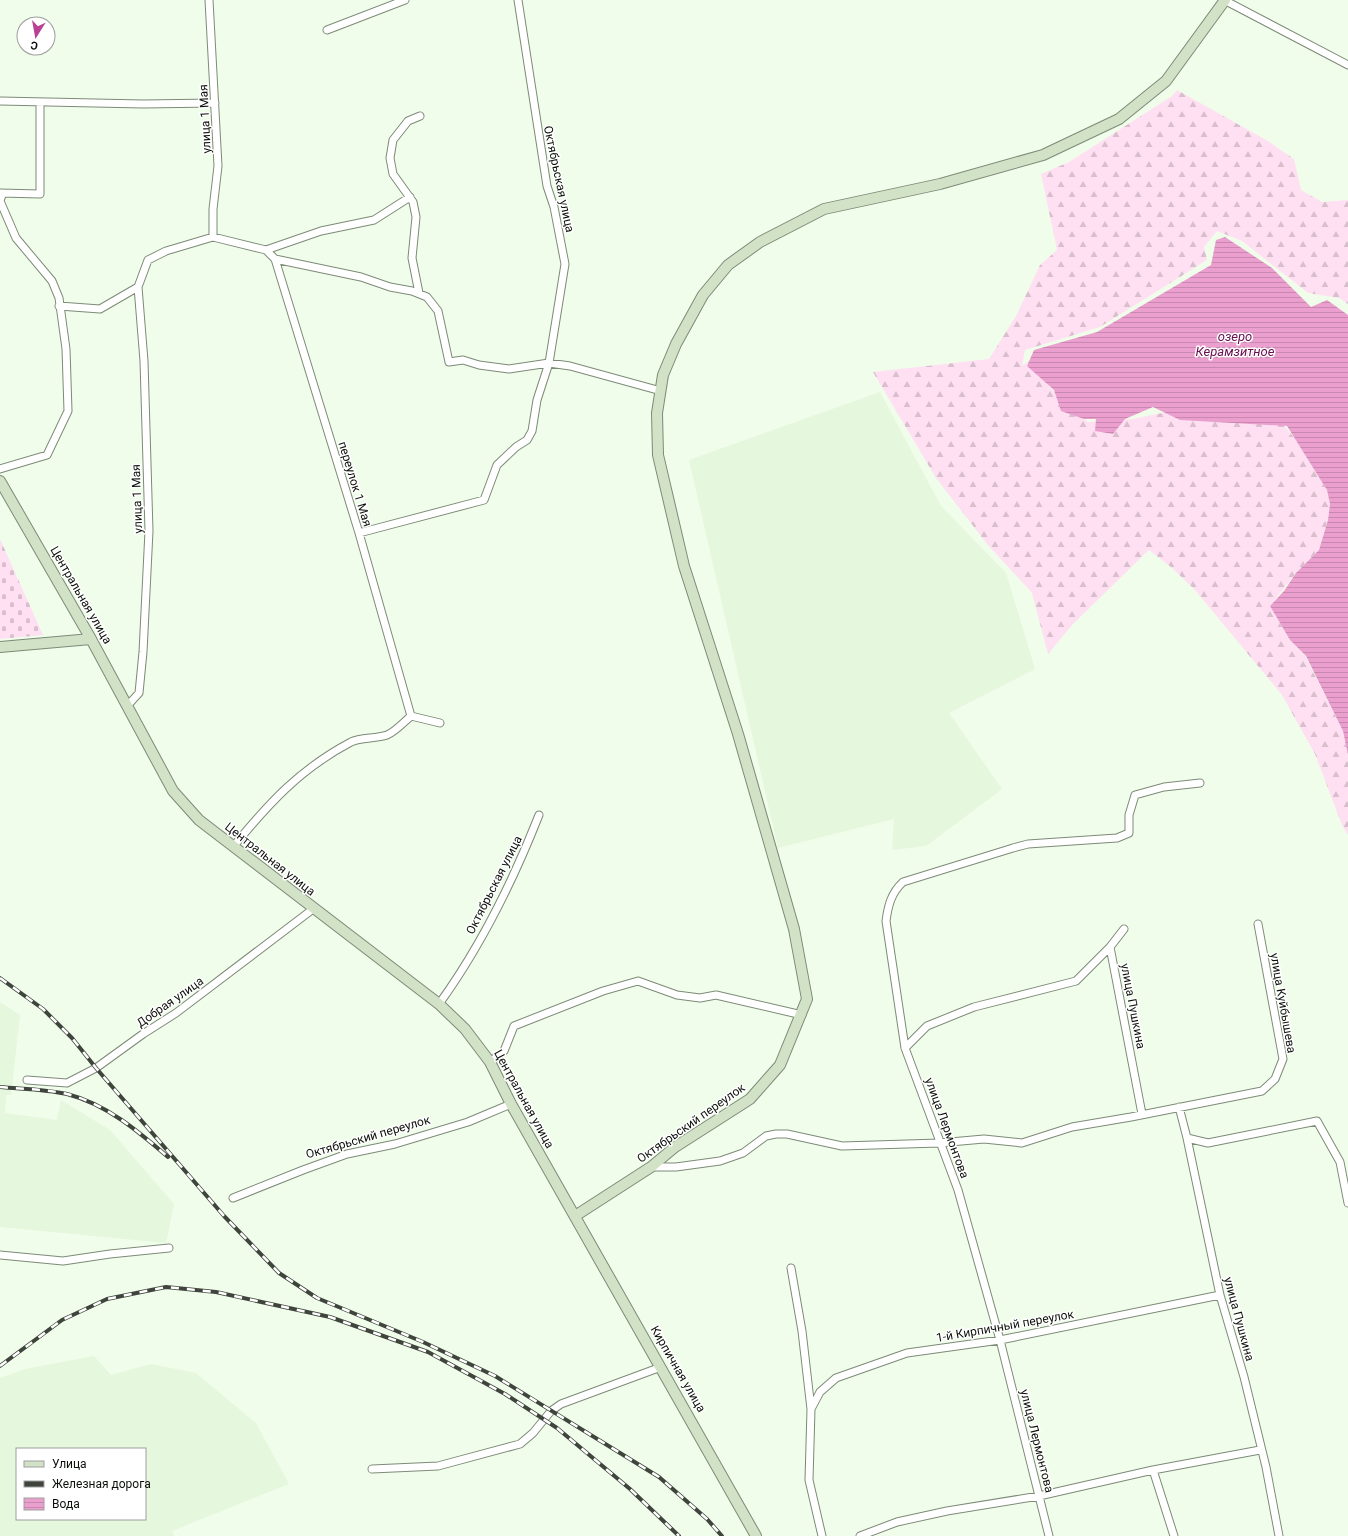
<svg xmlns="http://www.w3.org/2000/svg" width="1348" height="1536" font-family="Roboto,sans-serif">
  <defs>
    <pattern id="forest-firs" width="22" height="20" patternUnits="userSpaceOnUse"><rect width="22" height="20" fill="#ffe0f2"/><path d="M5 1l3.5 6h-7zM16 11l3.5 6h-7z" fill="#d9bfce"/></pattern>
    <pattern id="cemetery-stones" width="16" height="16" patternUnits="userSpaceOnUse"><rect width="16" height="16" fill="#ffe0f2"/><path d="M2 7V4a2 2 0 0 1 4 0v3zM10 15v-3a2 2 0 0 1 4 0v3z" fill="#d9bfce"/></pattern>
    <pattern id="water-rules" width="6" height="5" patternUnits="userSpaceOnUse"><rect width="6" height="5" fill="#eb9fcf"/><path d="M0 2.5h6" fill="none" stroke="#c888b0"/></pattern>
  </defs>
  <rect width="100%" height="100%" fill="#f0fdea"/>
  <path fill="#e5f7dc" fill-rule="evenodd" d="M880,392L941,506L1006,573L1035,669L949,713L1002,789L926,846L892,850L894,819L778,848L689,460Z
    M0,1002L20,1015L11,1095H6L5,1113L57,1120L61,1100L110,1130L174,1204L166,1243L0,1227Z
    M94,1356L111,1375L151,1364L196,1373L256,1423L289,1484L172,1531L174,1536H0V1378L25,1369ZM17,1449H145V1519H17Z"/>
  <path fill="url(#forest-firs)" d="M1177,90L1268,141L1294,159L1301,190L1322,202L1348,200V304L1339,298L1308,293L1242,241L1217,231L1204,247L1207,260L1100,327L1025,350L1022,366L1035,357L1047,384L1066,405L1088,422L1132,419L1192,407L1279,420L1304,449L1327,490L1330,504L1328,520L1319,550L1296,573L1270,606L1290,640L1305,656L1343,731L1348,755V835L1342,825L1315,754L1282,695L1195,590L1172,568L1149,550L1073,624L1048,654L1032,593L987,544L936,478L873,372L989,359L1016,316L1040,265L1057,250L1041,174L1069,162L1172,96Z"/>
  <path fill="url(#cemetery-stones)" d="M0,539L43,635L0,639Z"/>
  <path fill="url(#water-rules)" d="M1225,237L1272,268L1311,307L1327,300L1348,315V755L1343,731L1306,656L1290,640L1270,606L1284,591L1296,573L1319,550L1328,520L1330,504L1327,490L1287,426L1180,420L1153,407L1125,419L1113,434L1095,431L1096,419H1084L1061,411L1054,390L1027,366L1034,350L1097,332L1211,265L1216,240Z"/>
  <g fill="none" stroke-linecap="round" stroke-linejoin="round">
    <defs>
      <path id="street" d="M209,0L218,166L213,209V237
        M1224,0L1348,65
        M327,30L405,0
        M0,101L143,104L215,103
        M0,193L40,194V102
        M266,250L321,231L374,220L410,197
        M275,259L359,533L411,716
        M419,293L412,258L416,217L413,202L393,174L390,158L393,140L408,121L420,116
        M59,306L100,309L138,287L148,260L166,251L213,237L266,250L275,259L361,277L390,287L412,291L427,297L438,311L449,362L463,360L479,365L509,369L549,363L570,366L661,391
        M0,469L47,455L68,411L66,349L59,298L52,281L16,238L0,201L2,195
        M359,533L484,500L497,465L516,447L527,440L532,431L537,400L549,363L565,264L554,207L547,186L518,0
        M128,705L139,693L143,652L149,531L144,361L138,287
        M233,847C269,803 300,769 351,742C361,737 375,739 387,735C395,732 404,722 411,716L440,723
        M1124,929L1110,947L1142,1114
        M439,1004C481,946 513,881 539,815
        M905,1048L927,1026L974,1007L1076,981L1110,947
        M490,1062L504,1051L514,1026L603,991L638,981L677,995L700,998L716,995L802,1015
        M27,1080L67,1083L96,1068L143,1034L176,1013L313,909
        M1179,1107L1187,1138L1220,1295L1244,1377L1266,1467L1279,1536
        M1187,1138L1208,1143L1317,1121L1340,1162L1348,1203
        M651,1167H676L720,1161L743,1153L766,1136L776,1134H787L842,1146L939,1143L984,1139L1022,1143L1072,1127L1131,1117L1262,1091L1275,1079L1283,1059L1258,924
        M233,1198L303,1170L347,1154L395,1144L468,1122L511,1104
        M0,1255L63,1261L110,1254L169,1248
        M791,1268L802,1331L811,1409L809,1480L822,1536
        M811,1409L820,1392L836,1378L907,1353L1000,1340L1220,1295
        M372,1469L438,1466L520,1444L533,1433L551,1411L561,1404L661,1367
        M1153,1470L1174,1536
        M860,1536L897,1522L947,1511L1039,1496L1153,1470L1260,1450
        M1049,1536L1000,1340L958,1190L905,1048L886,921C888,906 891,893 903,882L1013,848L1028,844L1117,838L1129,833V815L1135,795L1164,787L1200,783"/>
      <path id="secondary" d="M0,481L91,639L173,791L199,820L439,1004L465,1029L490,1062L511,1104L756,1536
        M0,647L91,639
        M575,1216L651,1167L675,1147L750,1099L780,1065L807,999L794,929L738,734L684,566L658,455L657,413L663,375L676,344L703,295L728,265L760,242L824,209L940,184L1043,155L1119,119L1166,81L1225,0"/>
    </defs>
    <use href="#street" stroke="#7e8a78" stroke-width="9"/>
    <use href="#secondary" stroke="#7e8a78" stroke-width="12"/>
    <use href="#street" stroke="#fff" stroke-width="7"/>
    <use href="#secondary" stroke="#d1e2c6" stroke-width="10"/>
    <defs>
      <path id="rail" d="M0,978L43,1009L72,1038L96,1068L224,1216L279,1273L317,1298L423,1342L495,1376L659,1477L707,1519L722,1536
        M0,1087C22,1089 45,1089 67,1094C106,1104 138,1131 168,1157
        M0,1366L62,1320L107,1299L166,1287L216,1292L330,1317L428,1352L505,1394L557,1428L630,1489L679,1536"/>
    </defs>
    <use href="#rail" stroke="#3f453c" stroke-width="4"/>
    <use href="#rail" stroke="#fff" stroke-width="2.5" stroke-dasharray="8" stroke-linecap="butt"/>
  </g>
  <g text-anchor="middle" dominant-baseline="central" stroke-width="3" stroke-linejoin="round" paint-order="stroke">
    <g font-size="12" fill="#0c100a" stroke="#fff">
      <text transform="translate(205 119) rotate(-93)">улица 1 Мая</text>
      <text transform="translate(559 179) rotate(78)">Октябрьская улица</text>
      <text transform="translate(355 484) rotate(73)">переулок 1 Мая</text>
      <text transform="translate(137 499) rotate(-92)">улица 1 Мая</text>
      <text transform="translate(81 595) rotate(60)">Центральная улица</text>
      <text transform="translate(270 859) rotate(38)">Центральная улица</text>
      <text transform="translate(494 885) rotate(-63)">Октябрьская улица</text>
      <text transform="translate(170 1002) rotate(-35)">Добрая улица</text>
      <text transform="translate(1283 1003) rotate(80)">улица Куйбышева</text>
      <text transform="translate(1133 1006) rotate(79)">улица Пушкина</text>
      <text transform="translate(524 1099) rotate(61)">Центральная улица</text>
      <text transform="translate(691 1123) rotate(-35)">Октябрьский переулок</text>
      <text transform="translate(947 1128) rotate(70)">улица Лермонтова</text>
      <text transform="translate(368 1137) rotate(-16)">Октябрьский переулок</text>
      <text transform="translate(1239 1319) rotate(75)">улица Пушкина</text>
      <text transform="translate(1005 1326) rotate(-10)">1-й Кирпичный переулок</text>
      <text transform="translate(678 1369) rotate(60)">Кирпичная улица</text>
      <text transform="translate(1037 1441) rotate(76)">улица Лермонтова</text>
    </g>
    <g font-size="13" font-style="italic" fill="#670e50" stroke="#fff">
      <text x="1235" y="336">озеро<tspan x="1235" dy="15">Керамзитное</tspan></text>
    </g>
  </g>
  <rect x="16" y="1448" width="130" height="72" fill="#ffffff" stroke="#9e9f9d"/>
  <rect x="24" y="1461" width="20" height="6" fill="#d1e2c6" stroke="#9e9f9d"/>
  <text x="52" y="1468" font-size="12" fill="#0c100a">Улица</text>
  <rect x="24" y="1481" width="20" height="6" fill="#3f453c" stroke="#9e9f9d"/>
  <text x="52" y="1488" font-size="12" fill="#0c100a">Железная дорога</text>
  <rect x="24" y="1498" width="20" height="12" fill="url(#water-rules)" stroke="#9e9f9d"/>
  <text x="52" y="1508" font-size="12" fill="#0c100a">Вода</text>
  <g transform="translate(36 36) rotate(191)"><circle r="19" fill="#ffffff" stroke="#9e9f9d"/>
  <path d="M0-3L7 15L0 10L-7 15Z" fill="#b94094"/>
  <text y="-6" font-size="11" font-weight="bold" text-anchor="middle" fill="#0c100a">С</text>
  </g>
</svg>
